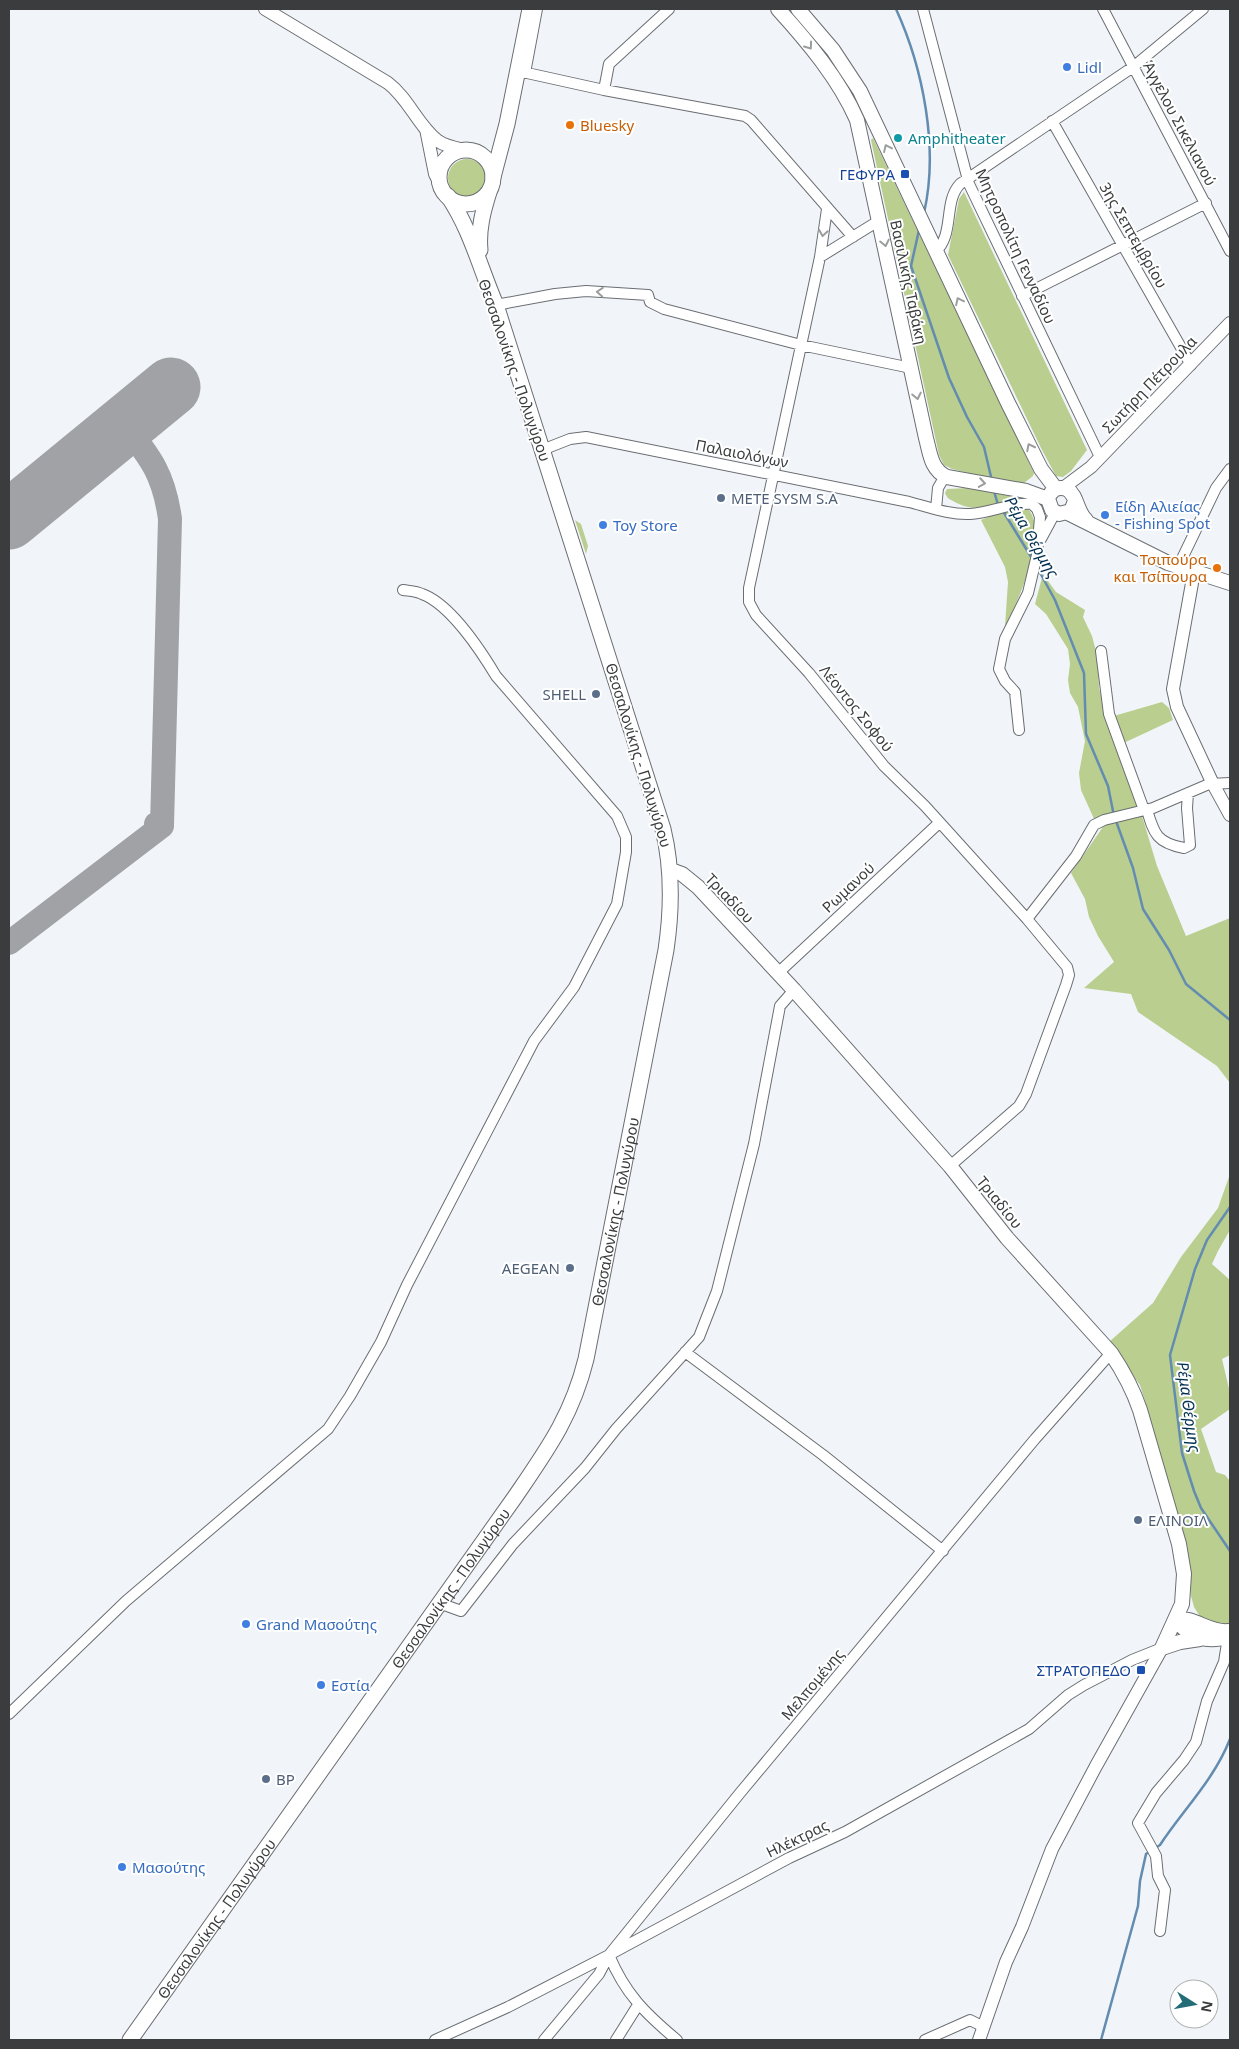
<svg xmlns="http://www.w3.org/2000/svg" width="1239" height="2049" font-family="'Noto Sans',sans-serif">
  <rect width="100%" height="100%" fill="#f1f5f9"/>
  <path fill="#b9ce8f" d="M873,138L1034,473L1033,476L1024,483L1004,482L952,469L944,465L939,455L871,140Z
    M448 178a19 19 0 1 1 38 0a19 19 0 1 1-38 0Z
    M964,192L1087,450L1071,471L1063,477L1056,476L1041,448L948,255L959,199Z
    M969,488L1010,496L1011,499C991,507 973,513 953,501C949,499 947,498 945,493L947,489Z
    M1019,509H1028C1049,531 1018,603 1005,626L1008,582L1005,567L981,520L1003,511Z
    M575,520L581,524L588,546L586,554Z
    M1043,574L1056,592L1085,610L1083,617L1092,636L1098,659L1099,688L1107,718L1162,702L1169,708L1173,720L1115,747L1138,808L1095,821L1081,790L1079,773L1085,741L1078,707L1070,693L1068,680L1070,664L1068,649L1046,614L1035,604Z
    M1142,816L1157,866L1186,936L1230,918V1083L1217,1066L1138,1012L1131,994L1084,988L1114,962L1098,936L1089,917L1085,899L1071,873L1105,824Z
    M1230,1174V1230L1218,1251L1212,1264L1230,1280V1355L1222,1359L1230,1393V1409L1201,1429L1216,1472L1225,1475L1230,1481V1625L1226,1627L1202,1620L1194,1607L1191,1596L1188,1558L1145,1401L1140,1385L1109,1342L1153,1303L1181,1257L1218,1208Z"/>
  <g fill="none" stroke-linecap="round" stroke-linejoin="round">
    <path stroke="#638cb0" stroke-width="2.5" d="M896,9C923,68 939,148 924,213
      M919,230L911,266L949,378L967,417L984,447L992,481
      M994,491L998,505
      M1003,511L1033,560
      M1038,569L1055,600L1084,673L1086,734L1108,786L1114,816
      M1116,821L1133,868L1143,909L1169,950L1186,984L1230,1020
      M1230,1207L1207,1240L1195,1269L1170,1355L1182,1453L1194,1491L1201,1508L1230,1551
      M1154,1849L1160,1845C1183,1810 1214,1780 1230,1739
      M1101,2040L1138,1906L1140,1881L1146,1854L1149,1852"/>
    <path stroke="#a0a2a5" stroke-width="24" d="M124,424C151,458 164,475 170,519L162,826L156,824
      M9,943L162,826"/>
    <path stroke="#a0a2a5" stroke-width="59" d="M9,520L171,387"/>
    <defs>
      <path id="minor" d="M923,9L969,184L1100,457
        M1103,9L1230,251
        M518,71L604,90L745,116L751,120L853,237
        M525,73L537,9
        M604,90L609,64L669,9
        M1052,121L1191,365
        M880,220L820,257L749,588V602L756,615L809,673L884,766L925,806L1027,919L1067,967L1069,975L1066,985L1026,1094L1019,1106L950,1166
        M935,252C955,235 943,202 960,184L1133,67L1203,9
        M820,257L827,209
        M1022,296L1206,203
        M496,305L555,294L586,291L648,295L650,302L664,309L801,345L911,368
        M542,450L570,439L586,437L909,502C929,507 949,515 970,514C991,513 1011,502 1032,504L1037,509L1040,517L1037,555L1028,593L1005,639L999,669L1005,681L1015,692L1019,730
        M936,509L938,488L945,476
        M1041,539L1055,513
        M1178,567L1216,488L1230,469
        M1101,651L1109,714L1144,810
        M1147,810C1154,834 1157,843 1184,848L1190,845L1187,808L1188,793
        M1027,919L1076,856L1094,825L1104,820L1153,808L1209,784L1230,783
        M778,973L939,823
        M685,1352L823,1455L943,1551
        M439,1603L461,1611L513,1544L585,1468L616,1429L699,1337L717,1291L754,1144L780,1006L794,990
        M9,1714L126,1601L328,1429L350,1396L381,1342L407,1285L534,1041L574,987L617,904L626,852V837L617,816L496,676C481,651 450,604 422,594C416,591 409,591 403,590
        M1160,1931L1165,1890L1158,1876L1156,1856L1138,1823L1156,1793L1184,1760L1196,1742L1207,1701L1224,1662L1228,1637
        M609,1955C625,1994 646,2014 677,2040
        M435,2040L508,2007L609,1955L789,1858L845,1832L1029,1729L1068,1695L1084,1685L1132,1660L1162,1648
        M544,2040L599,1974L609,1955L740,1793L1035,1439L1111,1353
        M616,2040L638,2005
        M925,2040L970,2020L984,2027"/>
      <path id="tertiary" d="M265,9L388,83C409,99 418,126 438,141C445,146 455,148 464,150
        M426,129L435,174L440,183
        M1063,488L1091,467L1230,323
        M1194,572L1173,689L1177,707L1213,784L1230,815
        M979,2040L1006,1962L1022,1927L1052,1849L1096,1766L1162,1648"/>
      <path id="secondary" d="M778,9C808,42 839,79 857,120L926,438C930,453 931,470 947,477L1026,491L1048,499
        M798,9L833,50L860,91L1008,403L1041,469L1056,489
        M1075,501L1071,511L1059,514L1052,510L1048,499C1051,490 1057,486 1067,489C1078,496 1076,511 1086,520
        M1068,513L1168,563L1230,583
        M671,870L682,874L698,887L794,990L950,1166L1007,1238L1111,1353C1123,1371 1133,1389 1140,1410L1179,1544L1184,1574L1182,1604L1162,1648
        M1176,1619C1188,1639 1209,1643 1230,1636
        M1176,1619C1195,1617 1209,1633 1228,1631
        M1162,1648L1180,1642L1200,1639"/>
      <g id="primary">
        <circle cx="466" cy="177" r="27"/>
        <path d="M493,177L507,124L530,9"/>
        <path d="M480,250C478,230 483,211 489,192"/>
        <path id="s1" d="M130,2040L515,1497C547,1450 572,1416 586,1359L666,950C672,909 673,870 663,829L496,305C480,268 471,230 448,196"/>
      </g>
    </defs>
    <use href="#minor" stroke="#6a6e72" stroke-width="12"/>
    <use href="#tertiary" stroke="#6a6e72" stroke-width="14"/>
    <use href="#secondary" stroke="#6a6e72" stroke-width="16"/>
    <use href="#primary" stroke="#6a6e72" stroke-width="17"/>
    <use href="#minor" stroke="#fff" stroke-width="10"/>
    <use href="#tertiary" stroke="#fff" stroke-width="12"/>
    <use href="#secondary" stroke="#fff" stroke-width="14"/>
    <use href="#primary" stroke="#fff" stroke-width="15"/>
  </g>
  <defs><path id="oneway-chevron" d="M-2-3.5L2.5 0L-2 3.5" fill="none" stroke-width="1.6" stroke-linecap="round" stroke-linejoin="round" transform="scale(1.25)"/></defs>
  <g stroke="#9c9e9e">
    <use href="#oneway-chevron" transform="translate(809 46) rotate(54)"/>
    <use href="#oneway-chevron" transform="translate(887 148) rotate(-115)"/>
    <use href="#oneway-chevron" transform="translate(823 233) rotate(99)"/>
    <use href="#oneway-chevron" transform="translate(885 243) rotate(78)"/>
    <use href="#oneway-chevron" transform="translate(600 292) rotate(-176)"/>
    <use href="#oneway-chevron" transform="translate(959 301) rotate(-116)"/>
    <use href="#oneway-chevron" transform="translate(917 396) rotate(78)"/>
    <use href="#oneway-chevron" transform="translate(1030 447) rotate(-117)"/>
    <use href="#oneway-chevron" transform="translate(982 483) rotate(9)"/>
  </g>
  <g fill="#3f7fe0" stroke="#fff" stroke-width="2">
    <circle cx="1067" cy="67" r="5"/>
    <circle cx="1105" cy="515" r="5"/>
    <circle cx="603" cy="525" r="5"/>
    <circle cx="246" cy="1624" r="5"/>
    <circle cx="321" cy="1685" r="5"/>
    <circle cx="122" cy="1867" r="5"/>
  </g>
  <g fill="#e8710a" stroke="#fff" stroke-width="2">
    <circle cx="570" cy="125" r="5"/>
    <circle cx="1217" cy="568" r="5"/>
  </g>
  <circle fill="#0f9aa8" stroke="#fff" stroke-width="2" cx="898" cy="138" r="5"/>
  <g fill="#1a4fb4" stroke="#fff" stroke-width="2">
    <rect x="900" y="169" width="10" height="10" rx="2.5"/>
    <rect x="1136" y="1665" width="10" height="10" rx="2.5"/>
  </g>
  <g fill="#5c6f8a" stroke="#fff" stroke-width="2">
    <circle cx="721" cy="498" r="5"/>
    <circle cx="596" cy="694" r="5"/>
    <circle cx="570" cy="1268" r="5"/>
    <circle cx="1138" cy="1520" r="5"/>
    <circle cx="266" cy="1779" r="5"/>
  </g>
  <g text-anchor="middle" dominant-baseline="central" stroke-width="4" stroke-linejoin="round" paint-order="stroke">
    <g font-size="15" fill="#366cbe" stroke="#fff" text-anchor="start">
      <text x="1077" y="67">Lidl</text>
      <text x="1115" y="506">Είδη Αλιείας<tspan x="1115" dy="17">- Fishing Spot</tspan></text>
      <text x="613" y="525">Toy Store</text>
      <text x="256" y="1624">Grand Μασούτης</text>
      <text x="331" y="1685">Εστία</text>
      <text x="132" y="1867">Μασούτης</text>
    </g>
    <g font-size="15" fill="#3a3c3d" stroke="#fff">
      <text transform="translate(1180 123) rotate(62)">Άγγελου Σικελιανού</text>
      <text transform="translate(1134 235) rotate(60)">3ης Σεπτεμβρίου</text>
      <text transform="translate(1016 246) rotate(65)">Μητροπολίτη Γενναδίου</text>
      <text transform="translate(909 282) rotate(78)">Βασιλικής Ταβάκη</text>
      <text transform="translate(515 370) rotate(71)">Θεσσαλονίκης - Πολυγύρου</text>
      <text transform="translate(1149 384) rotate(-46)">Σωτήρη Πέτρουλα</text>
      <text transform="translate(742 453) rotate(11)">Παλαιολόγων</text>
      <text transform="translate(857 708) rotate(51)">Λέοντος Σοφού</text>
      <text transform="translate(639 755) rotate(73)">Θεσσαλονίκης - Πολυγύρου</text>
      <text transform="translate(848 887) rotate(-43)">Ρωμανού</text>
      <text transform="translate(730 898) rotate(46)">Τριαδίου</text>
      <text transform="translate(1000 1202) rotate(51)">Τριαδίου</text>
      <text stroke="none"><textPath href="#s1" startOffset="972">Θεσσαλονίκης - Πολυγύρου</textPath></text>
      <text stroke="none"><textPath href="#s1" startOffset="554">Θεσσαλονίκης - Πολυγύρου</textPath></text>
      <text transform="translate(812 1684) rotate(-50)">Μελπομένης</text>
      <text transform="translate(797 1838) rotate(-26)">Ηλέκτρας</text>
      <text stroke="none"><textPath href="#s1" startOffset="149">Θεσσαλονίκης - Πολυγύρου</textPath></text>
    </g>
    <g font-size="15" fill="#c56008" stroke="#fff" text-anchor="start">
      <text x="580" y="125">Bluesky</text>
      <text x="1207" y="559" text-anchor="end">Τσιπούρα<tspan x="1207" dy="17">και Τσίπουρα</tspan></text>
    </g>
    <g font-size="15" fill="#0d838f" stroke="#fff" text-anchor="start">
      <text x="908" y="138">Amphitheater</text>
    </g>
    <g font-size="15" fill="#164399" stroke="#fff" text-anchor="end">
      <text x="895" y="174">ΓΕΦΥΡΑ</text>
      <text x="1131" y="1670">ΣΤΡΑΤΟΠΕΔΟ</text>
    </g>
    <g font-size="15" fill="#4e5e75" stroke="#fff" text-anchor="start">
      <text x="731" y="498">METE SYSM S.A</text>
      <text x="586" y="694" text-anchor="end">SHELL</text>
      <text x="560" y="1268" text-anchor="end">AEGEAN</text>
      <text x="1148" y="1520">ΕΛΙΝΟΙΛ</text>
      <text x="276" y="1779">BP</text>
    </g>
    <g font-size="16" font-style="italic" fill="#043253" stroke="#fff">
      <text transform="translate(1032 537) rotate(60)">Ρέμα Θέρμης</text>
      <text transform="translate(1189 1407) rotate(82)">Ρέμα Θέρμης</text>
    </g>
  </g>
  <rect width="1239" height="2049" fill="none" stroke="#3a3c3d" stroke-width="20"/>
  <g transform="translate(1194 2004) rotate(101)"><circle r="24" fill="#ffffff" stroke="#b0b1b1"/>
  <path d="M0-4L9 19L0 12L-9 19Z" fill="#246d78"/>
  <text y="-8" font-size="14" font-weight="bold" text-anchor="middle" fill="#3a3c3d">N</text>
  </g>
</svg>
